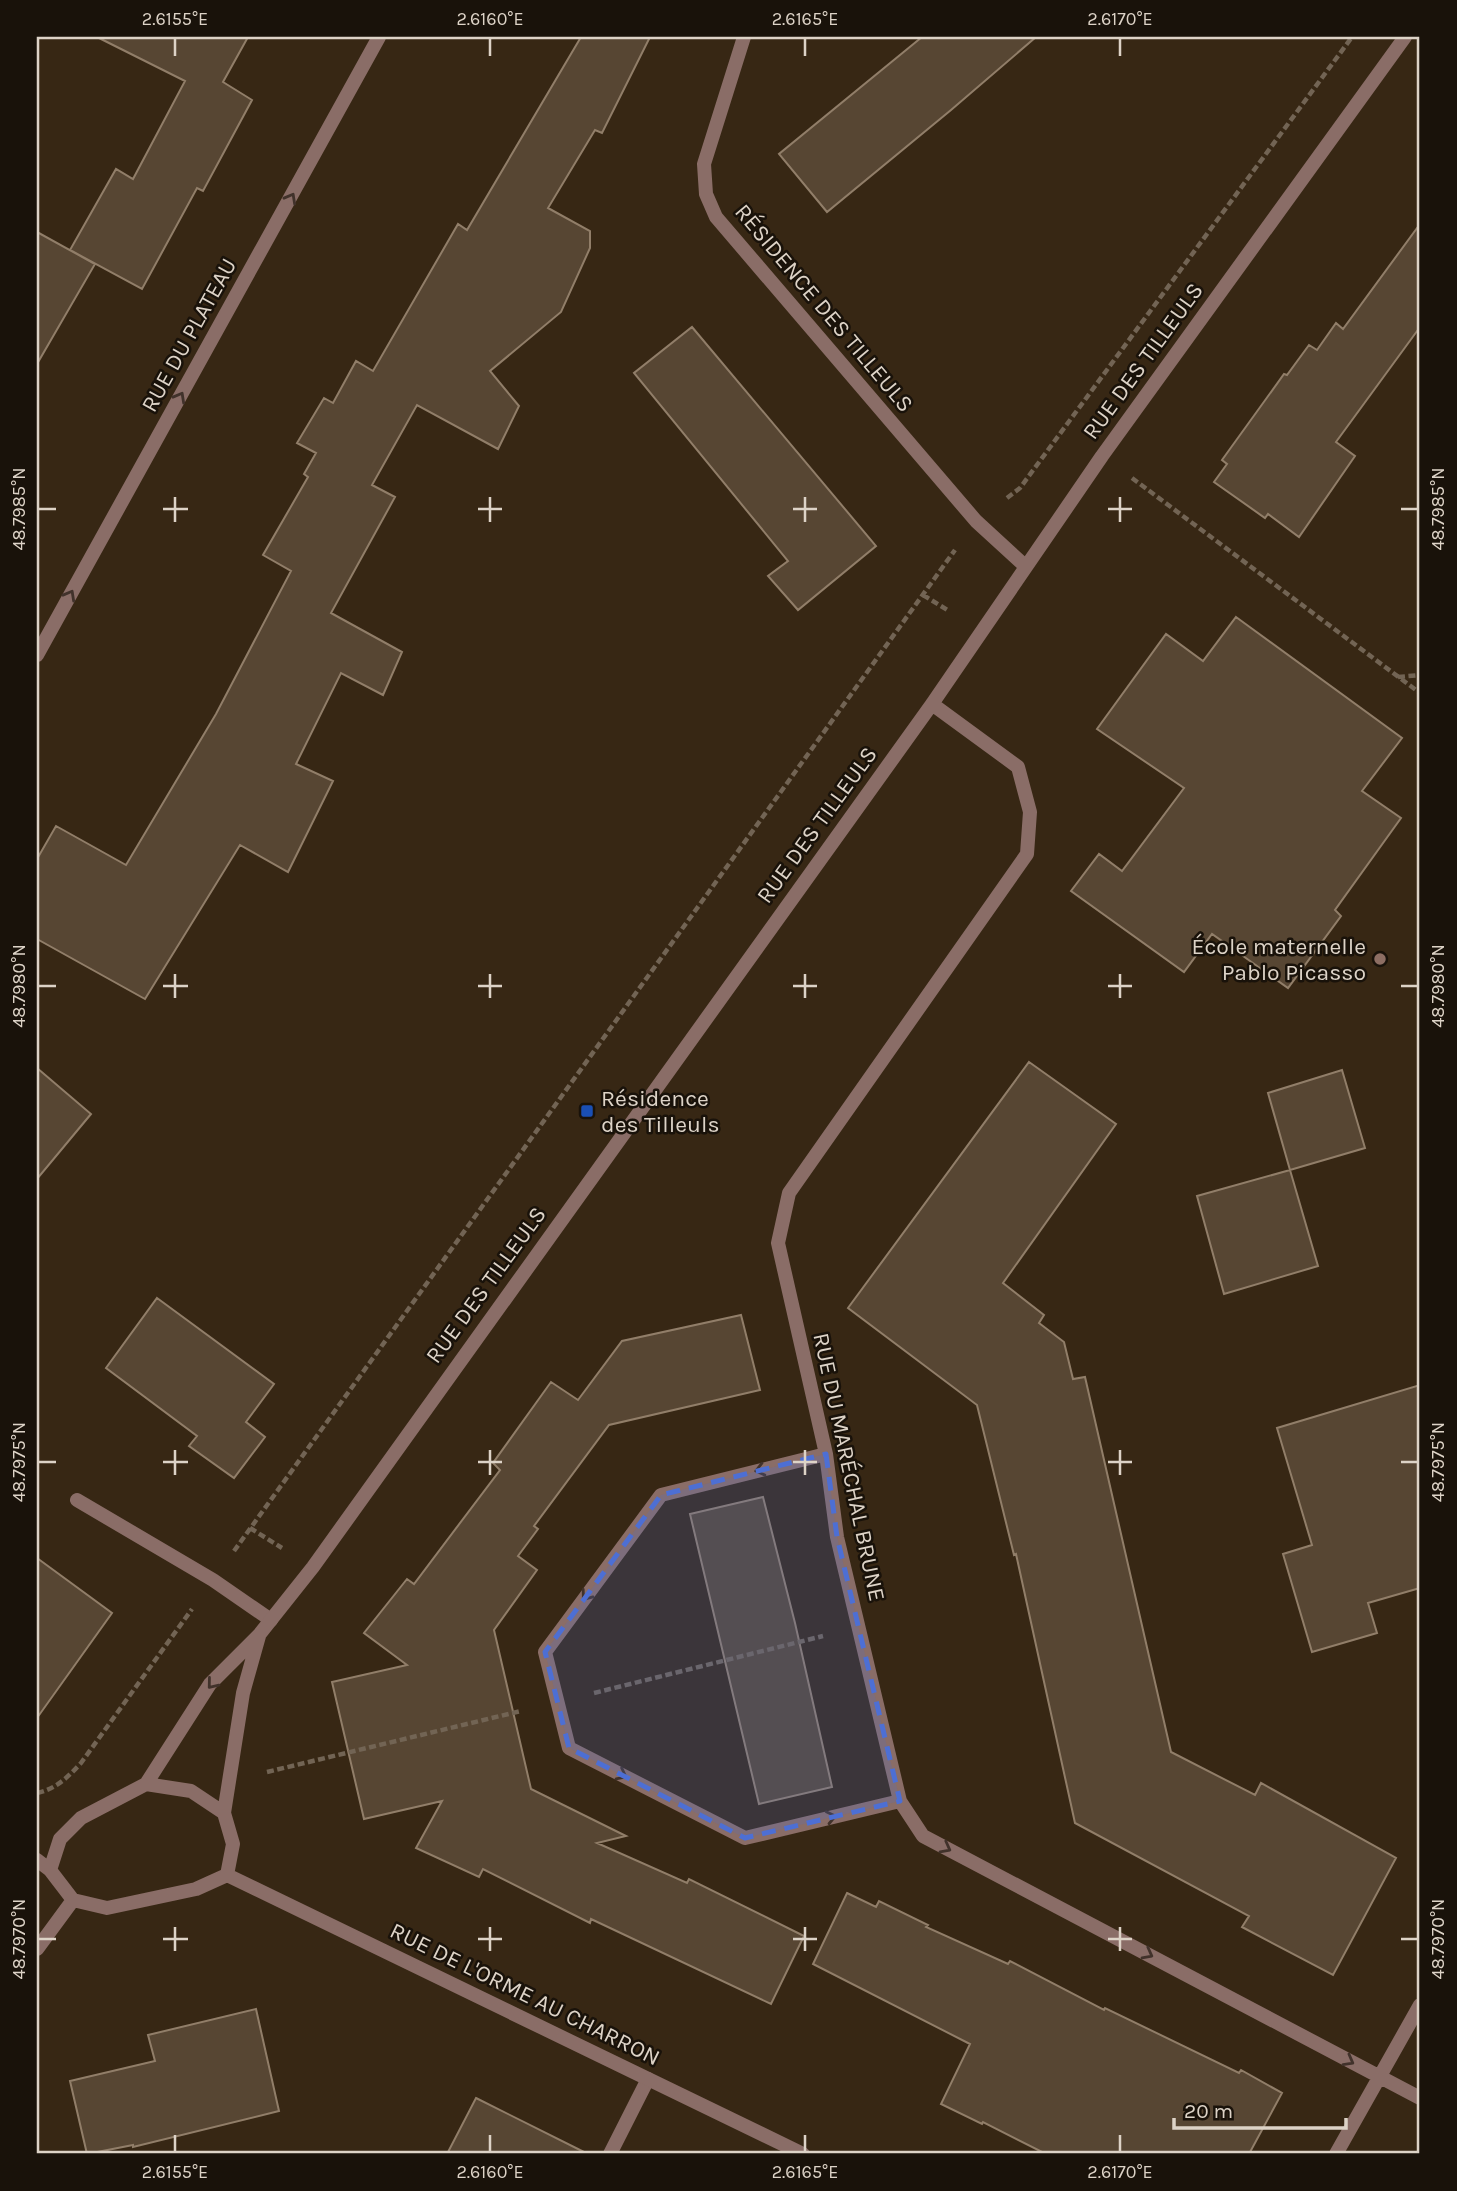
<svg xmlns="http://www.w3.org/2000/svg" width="1457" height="2191" font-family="Karla,sans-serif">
  <rect width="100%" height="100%" fill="#372714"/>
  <path fill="#574633" stroke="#917e69" stroke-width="2" d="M97,37H248L223,82L252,100L203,191L197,188L142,289L70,250L116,169L133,179L185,81Z
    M581,37H650L602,133L595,130L548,208L590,231V248L561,312L490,371L519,406L498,449L417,405L372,485L395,497L331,613L402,652L383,695L341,673L296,764L333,781L288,872L240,845L145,999L37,939V859L56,826L126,865L216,714L291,571L263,555L308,477L304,474L316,453L297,443L324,398L333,403L356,361L373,371L458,224L467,230Z
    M922,37H1036L951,110L827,212L779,154Z
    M1420,224V327L1336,442L1355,456L1299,537L1268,514L1265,518L1214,482L1227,464L1222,460L1284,374L1287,375L1309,345L1317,350L1336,323L1343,329Z
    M37,232L95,264L37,364Z
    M692,327L876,546L798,610L768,576L788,561L634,373Z
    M1236,617L1402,738L1362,791L1401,818L1335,910L1341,916L1288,988L1212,934L1184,972L1071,891L1099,854L1122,871L1184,788L1097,729L1166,634L1203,661Z
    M1029,1062L1116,1124L1003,1283L1044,1315L1039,1323L1064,1342L1073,1379L1085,1377L1171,1752L1255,1795L1261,1783L1396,1858L1333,1975L1242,1927L1249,1916L1075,1823L1016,1554L1014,1555L977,1405L848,1308Z
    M37,1068L91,1114L37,1179Z
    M1342,1070L1365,1148L1290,1170L1268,1093Z
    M1290,1170L1318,1266L1224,1294L1197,1196Z
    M157,1298L274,1384L246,1422L265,1437L234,1478L189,1446L197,1436L106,1368Z
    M741,1315L760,1390L609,1425L534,1526L538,1529L518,1556L537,1570L494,1630L531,1789L626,1836L597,1843L687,1883L689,1879L804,1936L771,2004L591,1919L590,1923L483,1869L479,1877L416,1848L442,1801L364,1819L332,1682L407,1665L364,1633L407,1579L414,1584L500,1470L493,1463L551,1382L578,1400L622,1341Z
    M1420,1385V1588L1368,1603L1377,1633L1312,1652L1283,1554L1312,1545L1277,1428Z
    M763,1497L795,1623L832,1787L759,1804L690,1514Z
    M37,1558L112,1613L37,1718Z
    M847,1893L876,1907L879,1901L928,1925L926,1927L1008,1964L1010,1961L1104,2010L1105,2008L1239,2073L1241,2070L1282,2093L1249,2154H1046L983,2122L982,2124L941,2104L970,2044L813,1964Z
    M256,2009L279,2111L133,2147V2145L87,2154L70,2081L155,2061L148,2035Z
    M476,2098L588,2154H447Z"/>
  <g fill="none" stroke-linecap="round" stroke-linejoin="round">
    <path stroke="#726454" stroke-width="4.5" stroke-dasharray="7 3.5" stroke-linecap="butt" d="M1132,478L1420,693
      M1007,498L1020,488L1352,37
      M923,595L949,611
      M1398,677L1420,675
      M250,1528L282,1548
      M234,1551L955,550
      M594,1693L823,1636
      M267,1772L521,1711
      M37,1793C56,1789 68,1777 81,1763L192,1609"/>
    <path stroke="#8a6d67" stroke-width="14" d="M77,1500L213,1580L271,1620
      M610,2154L648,2079"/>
    <path stroke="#8a6d67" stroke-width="14" d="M744,37L704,164L706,194L716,217L976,521L1025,566
      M37,655L379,37
      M932,704L1018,767L1030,812L1027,854L789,1193L778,1243L826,1454L837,1537L900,1801L923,1836L1420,2098
      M826,1454L661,1495L545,1652L569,1748L745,1838L900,1801
      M146,1784L210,1684L259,1635L313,1567L932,704L1102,456L1405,37
      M224,1813L243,1693L259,1636
      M37,1860L50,1870L73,1900L107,1908L196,1889L227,1875L233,1844L224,1813L191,1791L146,1784L81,1818L60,1839L50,1870
      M227,1875L803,2154
      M37,1949L73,1900
      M1336,2154L1420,2005"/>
  </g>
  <defs><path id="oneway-chevron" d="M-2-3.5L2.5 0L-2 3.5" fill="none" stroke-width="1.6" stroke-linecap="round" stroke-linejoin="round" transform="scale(1.75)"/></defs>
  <g stroke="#41322b">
    <use href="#oneway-chevron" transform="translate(291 198) rotate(-61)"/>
    <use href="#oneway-chevron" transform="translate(180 397) rotate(-61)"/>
    <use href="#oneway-chevron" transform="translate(70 595) rotate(-61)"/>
    <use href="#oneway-chevron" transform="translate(760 1470) rotate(166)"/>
    <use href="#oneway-chevron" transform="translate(586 1596) rotate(127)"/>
    <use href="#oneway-chevron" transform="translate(212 1684) rotate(129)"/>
    <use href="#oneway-chevron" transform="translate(622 1775) rotate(27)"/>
    <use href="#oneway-chevron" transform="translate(831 1817) rotate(-13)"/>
    <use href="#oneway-chevron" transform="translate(946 1848) rotate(28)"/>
    <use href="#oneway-chevron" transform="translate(1148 1954) rotate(28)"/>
    <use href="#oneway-chevron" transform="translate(1349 2061) rotate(29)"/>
  </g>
  <path fill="#4d6fd4" fill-opacity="0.2" stroke="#4d6fd4" stroke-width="5" stroke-dasharray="14 9" stroke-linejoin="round" d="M826,1454L837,1537L900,1801L745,1838L569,1748L545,1652L661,1495Z"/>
  <path fill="none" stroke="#ddd3c7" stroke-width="2.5" d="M175,38V56M490,38V56M805,38V56M1120,38V56M175,497V522M490,497V522M805,497V522M1120,497V522M38,509H56M163,509H188M478,509H502M793,509H817M1108,509H1132M1401,509H1418M175,974V998M490,974V998M805,974V998M1120,974V998M38,986H56M163,986H188M478,986H502M793,986H817M1108,986H1132M1401,986H1418M175,1450V1475M490,1450V1475M805,1450V1475M1120,1450V1475M38,1462H56M163,1462H188M478,1462H502M793,1462H817M1108,1462H1132M1401,1462H1418M175,1927V1951M490,1927V1951M805,1927V1951M1120,1927V1951M38,1939H56M163,1939H188M478,1939H502M793,1939H817M1108,1939H1132M1401,1939H1418M175,2135V2152M490,2135V2152M805,2135V2152M1120,2135V2152"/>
  <circle fill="#8d6e63" stroke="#19120a" stroke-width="2.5" cx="1380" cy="959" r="7"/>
  <rect fill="#1a4fb4" stroke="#19120a" stroke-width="2.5" x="580" y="1104" width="14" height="14" rx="3.5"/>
  <g text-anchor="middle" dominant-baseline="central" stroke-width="5" stroke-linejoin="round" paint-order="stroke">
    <g font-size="23" fill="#ddd3c7" stroke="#19120a">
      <text transform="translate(824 308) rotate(50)">RÉSIDENCE DES TILLEULS</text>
      <text transform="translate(189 335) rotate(-61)">RUE DU PLATEAU</text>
      <text transform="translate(1143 361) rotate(-54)">RUE DES TILLEULS</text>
      <text transform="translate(817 825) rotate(-54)">RUE DES TILLEULS</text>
      <text transform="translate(486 1285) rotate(-54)">RUE DES TILLEULS</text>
      <text transform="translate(849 1467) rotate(78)">RUE DU MARÉCHAL BRUNE</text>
      <text transform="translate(525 1994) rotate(26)">RUE DE L'ORME AU CHARRON</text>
    </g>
    <g font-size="23" fill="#ddd3c7" stroke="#19120a" text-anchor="end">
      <text x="1366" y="946">École maternelle<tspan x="1366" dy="26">Pablo Picasso</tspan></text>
      <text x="601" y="1098" text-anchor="start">Résidence<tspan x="601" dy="26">des Tilleuls</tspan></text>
    </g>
  </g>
  <rect width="1457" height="2191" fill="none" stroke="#19120a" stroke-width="77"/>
  <path d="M1174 2118v10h172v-10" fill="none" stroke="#ddd3c7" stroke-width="3.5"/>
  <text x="1184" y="2118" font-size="21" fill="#ddd3c7" stroke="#19120a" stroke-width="5" paint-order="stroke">20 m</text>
  <rect x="38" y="38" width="1380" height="2114" fill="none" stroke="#ddd3c7" stroke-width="2.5"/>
  <g font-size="18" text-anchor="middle" fill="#ddd3c7">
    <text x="175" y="25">2.6155°E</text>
    <text x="490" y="25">2.6160°E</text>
    <text x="805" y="25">2.6165°E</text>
    <text x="1120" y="25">2.6170°E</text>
    <text transform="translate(19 509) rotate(-90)" y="6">48.7985°N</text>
    <text transform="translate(1438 509) rotate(-90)" y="6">48.7985°N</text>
    <text transform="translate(19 986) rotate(-90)" y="6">48.7980°N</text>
    <text transform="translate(1438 986) rotate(-90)" y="6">48.7980°N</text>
    <text transform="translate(19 1462) rotate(-90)" y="6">48.7975°N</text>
    <text transform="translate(1438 1462) rotate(-90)" y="6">48.7975°N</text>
    <text transform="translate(19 1939) rotate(-90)" y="6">48.7970°N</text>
    <text transform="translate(1438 1939) rotate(-90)" y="6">48.7970°N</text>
    <text x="175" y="2178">2.6155°E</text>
    <text x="490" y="2178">2.6160°E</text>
    <text x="805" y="2178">2.6165°E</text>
    <text x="1120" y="2178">2.6170°E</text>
  </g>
</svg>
